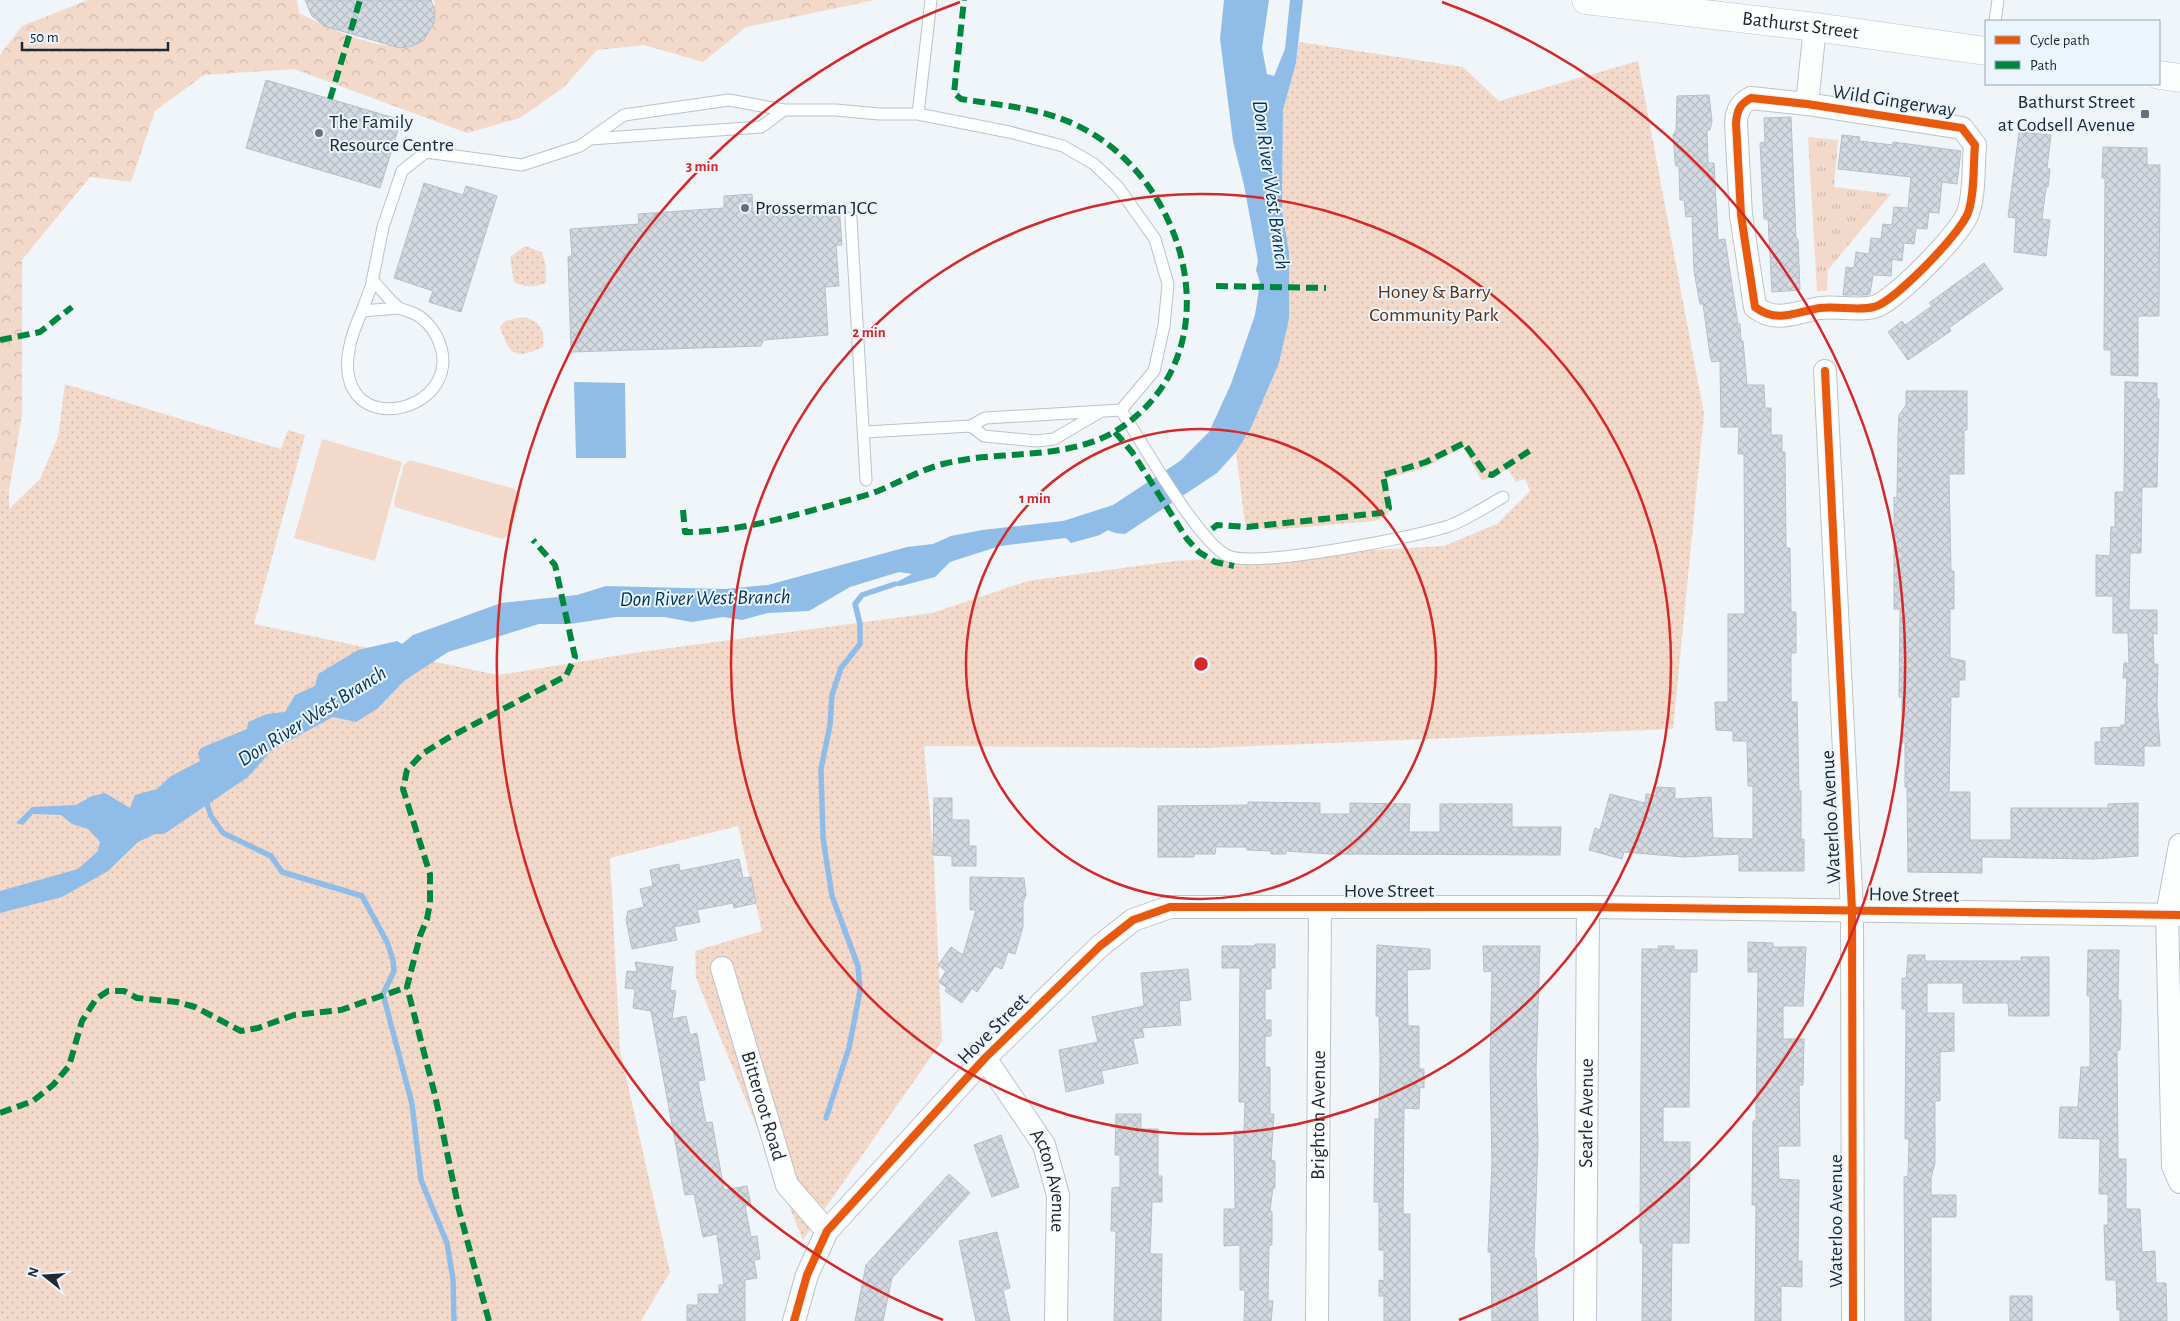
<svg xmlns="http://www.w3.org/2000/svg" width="2180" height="1321" font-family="'Alegreya Sans',sans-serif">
  <defs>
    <pattern id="grass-tufts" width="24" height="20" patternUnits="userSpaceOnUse" patternTransform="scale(1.25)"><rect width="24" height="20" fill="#f3d9ca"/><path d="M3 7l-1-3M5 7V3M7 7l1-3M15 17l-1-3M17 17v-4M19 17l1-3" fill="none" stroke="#d0baae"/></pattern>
    <pattern id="forest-crowns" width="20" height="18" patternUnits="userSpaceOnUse" patternTransform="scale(1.25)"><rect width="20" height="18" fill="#f3d9ca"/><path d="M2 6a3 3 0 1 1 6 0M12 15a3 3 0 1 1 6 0" fill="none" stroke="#d0baae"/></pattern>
    <pattern id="park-dots" width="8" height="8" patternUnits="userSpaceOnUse" patternTransform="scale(1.25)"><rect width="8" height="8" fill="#f3d9ca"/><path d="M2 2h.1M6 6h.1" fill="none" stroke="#d0baae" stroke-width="1.8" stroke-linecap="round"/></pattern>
    <pattern id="building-cross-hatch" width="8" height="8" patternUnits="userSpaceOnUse" patternTransform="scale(1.25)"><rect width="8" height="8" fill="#d3dae1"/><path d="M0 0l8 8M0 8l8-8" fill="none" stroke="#b5bbc2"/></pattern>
  </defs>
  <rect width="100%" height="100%" fill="#f0f5fa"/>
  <path fill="url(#grass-tufts)" d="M1808,137L1838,140L1834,187L1891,194L1828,270L1827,291H1817Z"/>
  <path fill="url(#forest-crowns)" d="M88,0H297L299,13C325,27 384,54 413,44C419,42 425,36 429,33L435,3L433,0H875L746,27L703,62L644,45L597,50L564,87L520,118L467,133L294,69L204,75L155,111L131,182L90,177L22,260V415L9,491L0,490V55L22,26Z"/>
  <path fill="url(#park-dots)" d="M1299,42L1463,67L1499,101L1638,61L1704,414L1673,729L1206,748L924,746L934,861L942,1041L803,1240L696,978L695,951L762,931L738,826L610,858L620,1050L670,1272L641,1321H0V490L9,491V509L40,479L58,437L65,384L281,449L288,430L305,435L254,624L498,675L640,652L932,613L1028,581L1174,561L1444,546L1497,524L1530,491L1525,479L1516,482L1508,469L1482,481L1463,447L1424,468L1386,479L1392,506L1386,517L1374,521L1270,530L1245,524L1236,452L1251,428L1279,363L1289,319V252L1282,210L1283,110L1296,63Z
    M525,246L542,252L546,267V283C534,287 525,288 514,282L510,257Z
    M523,317C541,321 545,330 543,347C515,360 509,355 500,327L505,321Z"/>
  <path fill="#f3d9ca" d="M322,439L402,462L375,561L294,538Z
    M410,460L515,489L520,498L510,535L502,539L395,507L394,501L404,465Z"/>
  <path fill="#90bde8" d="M1224,0H1269L1262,48L1267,74L1274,76L1285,49L1290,0H1303L1296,63L1283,110L1282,210L1289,252V319L1279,363L1251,428L1236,452L1217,473L1125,534L1115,533L1108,530L1100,535L1071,543L1066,538L1000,546L950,562L935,577L901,586H889L912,574L899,572L850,587L809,611L768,613L742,620L723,617L692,622L664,617H616L570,624H539L448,652L404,681L377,709L356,722L333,717L272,750L248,777L164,834H155L138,842L108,871L62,897L0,913V891L78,869L98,851L100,842L88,829L72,824L61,815L33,814L23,825L16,823L32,807L76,805L92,796L105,793L130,808L135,795L157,789L171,776L200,761L198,753L201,748L247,729L248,722L267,714L285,712L295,695L315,686L318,674L358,650L397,641L402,644L413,635L501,603L577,595L606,586L725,589L768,585L907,547L933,544L951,536L982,530L1063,521L1113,505L1180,461L1209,432L1231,384L1255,315L1260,282L1256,270L1258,261L1244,185L1233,141L1220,39Z
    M574,382L625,383L626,458H576Z"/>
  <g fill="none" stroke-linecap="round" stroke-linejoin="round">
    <path stroke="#90bde8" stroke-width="5.5" d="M205,798L211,816L223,833L271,856L282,872L362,896L387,942L393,960L394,971L383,994L412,1104L421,1180L447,1243L453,1279L454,1321
      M826,1118L849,1048L860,991L858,966L832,896L823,838L821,769L830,725L832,695L841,668L860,644V624L855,604L862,595L895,584"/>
  </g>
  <path fill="url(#building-cross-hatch)" stroke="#b9bfc6" d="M305,0H431L435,11L434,23L423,41L412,46L400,48L324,26L312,16Z
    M266,80L401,120L380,188L246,148Z
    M1709,95L1712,121L1710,130H1707L1708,163H1714L1718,240L1725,239L1738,324H1740L1741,341H1743L1747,385H1764L1765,408H1771V435H1782V452H1785L1786,548H1790L1791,612H1796V653H1791V702H1797L1799,791H1801V839H1804V871H1739V854L1684,857L1624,852L1622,859L1589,850L1595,828L1600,830L1610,794L1645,803L1646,794L1656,795V787L1675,788V799L1711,797L1713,838L1753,839V786H1748L1747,741H1733V731L1716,730L1715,702H1728V614H1745L1744,454H1738L1739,427H1721L1720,361L1712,362L1710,355L1703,304H1700L1694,271L1692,216L1686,217L1684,200H1680L1679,166H1676L1675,161L1673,135L1676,130L1677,96Z
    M1791,117L1796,238L1798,239L1800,290L1772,292L1768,219H1764L1760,143L1765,142L1764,118Z
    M2019,132L2051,135L2047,168L2050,169L2048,187H2046L2042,219L2050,220L2046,256L2014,252L2016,218L2008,217Z
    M1842,135L1860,137L1859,141L1893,145V142L1961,151L1957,184L1942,182L1939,213L1929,212L1927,229L1916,228L1914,244L1904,243L1902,261L1892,259L1891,276L1873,275L1870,294L1866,295H1843L1846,267L1854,268L1856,252L1869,254L1871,238L1881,239L1883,224L1892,225L1894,207L1908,208L1911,177L1838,169Z
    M2103,147L2147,148V165H2160L2159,316H2138V376L2111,375V350H2104L2105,178H2102Z
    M424,183L463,195L466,186L497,196L461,312L429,302L433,291L394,278Z
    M752,194L753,212L839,205L842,245H836L839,286L825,287L828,335L763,340L761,346L571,352L568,257L572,256L570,229L639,224L638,214L724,208V196Z
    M1984,263L2003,289L1949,328L1951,331L1908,360L1888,332L1902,321L1905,325L1932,306L1929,303Z
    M2125,382L2157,383V399H2159L2157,487H2142L2141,553H2130L2129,610H2157V634L2153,633L2154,664H2158L2157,705L2160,746H2144V766L2095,764V742H2101V728L2121,727V725H2125L2127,678H2123L2124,663H2129L2128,633H2113V596H2096V555L2110,556L2111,527H2115V492H2124Z
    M1906,391H1967V430H1964V474H1949L1951,571H1954V609H1950V658L1965,661V680H1959V697H1951L1949,792H1970V840H2011V808H2108V804L2138,803V856L2093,859L1982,857V873L1908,872L1907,787H1905V743H1902V697H1899L1900,609H1894V497L1897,498L1898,436L1899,415L1906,405Z
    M934,798H952V820H969V846H976V866H952V856L933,855Z
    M1248,802L1320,803V814H1350V803L1410,804L1409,832H1440V804H1512V827H1561L1560,855L1330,854L1286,851V854H1271V851L1247,850V847H1216L1215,854H1194V857H1158V806L1248,805Z
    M739,859L743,878L751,877L756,903L734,908L733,903L697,910L700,922L674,927L677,940L632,949L626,920L628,911L644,907L640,889L653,886L650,870L679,864L680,871Z
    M970,877L1024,878L1026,895L1023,902V927L1015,954L1008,952L1002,969L995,966L977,992L972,988L962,1003L945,991L947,988L939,982L946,971L938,965L951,947L963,955L976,910H970Z
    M1748,942L1773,943V947H1806L1803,1006H1783V1039H1804L1803,1085H1799L1800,1146H1778L1779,1179L1799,1180L1798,1261H1802V1287L1781,1286V1321H1755L1756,1205H1752L1753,1121H1756L1758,972H1748Z
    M1255,944H1275V968H1271V989H1265V1020H1271V1036H1265V1067H1270V1114H1274L1271,1160L1275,1161V1188H1273L1270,1210L1272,1212V1245H1269L1268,1301H1273L1271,1321H1244L1245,1290H1240V1245L1224,1246V1209H1235L1234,1131H1244L1245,1102H1239L1240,968H1222V946H1255Z
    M1377,945L1430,949V969L1407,970L1408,1026H1419V1069H1424V1088L1420,1087L1419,1109L1404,1108L1403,1214H1410V1321H1384V1296H1379V1280L1384,1281V1250H1379V1202H1374L1375,1119H1379L1380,1062L1379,1016H1376Z
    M1483,946H1540L1536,1072L1538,1143L1534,1258H1536L1538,1321H1492L1491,1252H1488L1492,1164L1490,1065L1492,971L1484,972Z
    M1658,946H1674V950H1697V972H1690L1689,1107H1663V1142H1690L1689,1243H1672L1671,1321H1642L1643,1243H1640V1215L1642,949H1659Z
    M2088,950H2119L2118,1000H2121V1017L2120,1050H2117L2118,1159H2126V1209H2140L2142,1252L2155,1251L2156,1283H2166L2167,1321H2120V1310H2117L2116,1280H2106L2104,1225H2108V1194H2099L2100,1139L2059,1138L2060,1107H2078L2081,1067H2090V996H2087Z
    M1908,955H1925V961H2021V957H2049V1016H2009L2008,1003H1963V983H1927V1013H1954V1051L1940,1052V1101H1935V1163L1931,1178V1195H1956V1217H1931V1321H1905L1904,1177L1908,1176L1909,1139H1905L1906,1009H1902V978L1906,979Z
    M635,962L673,967L670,990L676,991L672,1019L686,1016L690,1035L697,1033L705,1080L698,1081L706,1123L712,1122L724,1190L747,1186L751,1205L745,1206L751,1237L757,1236L760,1259L754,1260L757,1278L745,1280V1321H687V1305H698V1294H719V1285H724L717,1234L703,1237L694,1194L685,1195L651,1011L633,1008L635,989L625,988L627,971L637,972Z
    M1188,969L1191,1000L1179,1001L1181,1025L1142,1028L1144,1037L1133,1039L1138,1063L1101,1071L1104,1083L1066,1092L1059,1050L1098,1042L1092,1017L1144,1006L1141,973Z
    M1116,1114H1141V1129H1158V1176H1162V1202H1152L1150,1254H1162L1161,1321H1114L1116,1231H1111L1112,1188L1120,1187V1155H1115Z
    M1001,1135L1019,1187L992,1197L974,1145Z
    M949,1174L970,1193L892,1278L883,1321H855L866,1265Z
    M997,1232L1010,1288L1003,1290L1010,1321H976L959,1241Z
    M2010,1296H2032V1321H2010Z"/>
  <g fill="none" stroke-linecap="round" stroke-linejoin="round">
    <defs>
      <path id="lane" d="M1995,21L1998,0
        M590,139L761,127L784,110
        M851,218L866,480
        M372,280C381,288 389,301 399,308C403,310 409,311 413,313C423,317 432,327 437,337C477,421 297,453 362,311L399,308
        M362,311L371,287L383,227L402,171L426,152L522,165L580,146L624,115L729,100L784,110H836L879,114H918
        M1121,410C1140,440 1200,544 1228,556C1257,568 1415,537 1449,526C1467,519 1485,507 1503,497
        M971,426L984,436L1036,441L1054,439L1100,412
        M865,432L971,426L985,418L1121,410L1154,371L1164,326L1168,284L1155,239L1118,187L1094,164L1063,146L1009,132L918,114L931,0"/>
      <g id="street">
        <path d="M1751,98L1807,104L1962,128L1975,145C1973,166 1975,193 1968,213C1960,234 1895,301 1874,307C1857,311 1838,306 1820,308C1796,312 1777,324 1755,307L1741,215L1736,123C1737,110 1740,104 1751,98Z"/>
        <path d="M1807,104L1815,27"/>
        <path d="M1825,371L1852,910L1853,1321"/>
        <path d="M2180,845L2167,915L2173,1166L2180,1182"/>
        <path id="s1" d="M722,968L787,1185L827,1231"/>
        <path id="s2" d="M985,1058L1044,1145L1058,1195L1056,1321"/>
        <path d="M794,1321L807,1275L827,1231L985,1058L1100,946L1133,920L1170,907H1588L2180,915"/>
        <path id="s3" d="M1317,1321L1320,908"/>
        <path id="s4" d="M1585,1321L1588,907"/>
      </g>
      <g id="secondary">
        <path id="s5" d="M1586,0L1815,27L1986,51"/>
        <path d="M2159,75L2180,78"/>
      </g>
    </defs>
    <use href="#lane" stroke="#bcc2c9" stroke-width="13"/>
    <use href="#street" stroke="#bcc2c9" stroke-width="24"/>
    <use href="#secondary" stroke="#bcc2c9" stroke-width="29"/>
    <use href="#lane" stroke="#fdfefe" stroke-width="11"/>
    <use href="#street" stroke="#fdfefe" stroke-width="22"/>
    <use href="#secondary" stroke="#fdfefe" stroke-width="28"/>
    <path stroke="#00873e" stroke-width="6" stroke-dasharray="12 6" stroke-linecap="butt" d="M330,99L360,0
      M1216,286L1326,288
      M0,340L40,332L72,307
      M1115,432L1132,452L1187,539L1199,552L1215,562L1234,566
      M683,510L685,532C733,532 782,519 828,506C844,501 862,497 878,491C900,482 920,470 943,464C1005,448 1075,464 1129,422C1227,347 1190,196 1096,136C1052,108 1010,107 961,99L954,93L964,0
      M1212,529L1217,525L1247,527L1381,513L1389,508L1383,475L1426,462L1464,443L1485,473L1492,475L1534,448
      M0,1113L33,1101L53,1085L69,1066L82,1021L96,999L108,991H124L137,998L177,1002L195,1007L241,1031L258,1028L294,1015L341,1010L407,987
      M489,1321L459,1210L435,1095L407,987L420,936L427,919L430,903V874L403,789L407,770L422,754L448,738L566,676L575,657L555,565L533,540"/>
    <defs>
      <path id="cycleway" d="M1751,98L1807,104L1962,128L1975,145C1973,166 1975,193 1968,213C1960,234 1895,301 1874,307C1857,311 1838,306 1820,308C1796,312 1777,324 1755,307L1741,215L1736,123C1737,110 1740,104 1751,98Z
        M1825,371L1852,910L1853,1321
        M794,1321L807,1275L827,1231L985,1058L1100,946L1133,920L1170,907H1588L2180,915"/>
    </defs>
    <use href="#cycleway" stroke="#ebf5ff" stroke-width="11"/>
    <use href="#cycleway" stroke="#e8590c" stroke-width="8"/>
  </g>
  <g fill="none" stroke="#d62828" stroke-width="2.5">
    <circle cx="1201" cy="664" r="235"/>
    <circle cx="1201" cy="664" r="470"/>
    <path d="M943 1320A705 705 0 0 1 960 2M1442 2A705 705 0 0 1 1459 1320"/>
  </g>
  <g fill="#697078" stroke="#ebf5ff" stroke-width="2">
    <rect x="2140" y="109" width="10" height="10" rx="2.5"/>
    <circle cx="319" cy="133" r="5"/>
    <circle cx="745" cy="208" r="5"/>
  </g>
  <g text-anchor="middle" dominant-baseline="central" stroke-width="4" stroke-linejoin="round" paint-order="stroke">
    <g font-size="20" fill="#202932" stroke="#ebf5ff">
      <text stroke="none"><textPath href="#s5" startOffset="216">Bathurst Street</textPath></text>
      <text transform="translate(1894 101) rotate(9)">Wild Gingerway</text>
      <text transform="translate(1831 817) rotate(-93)">Waterloo Avenue</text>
      <text x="1389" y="891">Hove Street</text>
      <text transform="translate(1914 895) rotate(1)">Hove Street</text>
      <text transform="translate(993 1029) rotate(-45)">Hove Street</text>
      <text stroke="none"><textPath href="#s1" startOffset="144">Bitteroot Road</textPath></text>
      <text stroke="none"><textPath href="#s3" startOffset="206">Brighton Avenue</textPath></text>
      <text stroke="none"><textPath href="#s4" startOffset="208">Searle Avenue</textPath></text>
      <text stroke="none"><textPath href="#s2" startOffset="141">Acton Avenue</textPath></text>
      <text transform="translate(1836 1221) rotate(-90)">Waterloo Avenue</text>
    </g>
    <g font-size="20" fill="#202932" stroke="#ebf5ff" text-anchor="start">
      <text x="2135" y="102" text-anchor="end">Bathurst Street<tspan x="2135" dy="23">at Codsell Avenue</tspan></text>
      <text x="329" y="122">The Family<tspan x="329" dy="23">Resource Centre</tspan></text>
      <text x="755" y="208">Prosserman JCC</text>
    </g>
    <g font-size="20" fill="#5f3009" stroke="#ebf5ff">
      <text x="1434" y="292">Honey &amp; Barry<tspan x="1434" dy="23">Community Park</tspan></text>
    </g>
    <g font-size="21" font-style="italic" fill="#023258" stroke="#ebf5ff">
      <text transform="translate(1271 185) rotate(82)">Don River West Branch</text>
      <text transform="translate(705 598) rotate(-1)">Don River West Branch</text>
      <text transform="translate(312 716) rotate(-32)">Don River West Branch</text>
    </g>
  </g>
  <circle cx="1201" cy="664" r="8" fill="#d62828" stroke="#ebf5ff" stroke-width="2.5"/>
  <g font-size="15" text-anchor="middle" font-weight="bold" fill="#d62828" stroke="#ebf5ff" stroke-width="4" stroke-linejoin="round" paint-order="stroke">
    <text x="702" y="171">3 min</text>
    <text x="869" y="337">2 min</text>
    <text x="1035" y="503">1 min</text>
  </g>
  <rect x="1985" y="20" width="175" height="65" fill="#ebf5ff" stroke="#9aa3ad"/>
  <rect x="1995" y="36" width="25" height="8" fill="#e8590c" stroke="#9aa3ad"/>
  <text x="2030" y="45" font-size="15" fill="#202932">Cycle path</text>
  <rect x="1995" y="61" width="25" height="8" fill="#00873e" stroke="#9aa3ad"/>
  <text x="2030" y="70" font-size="15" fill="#202932">Path</text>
  <g transform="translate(45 1276) rotate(287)" stroke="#ebf5ff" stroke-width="4" paint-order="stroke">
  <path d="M0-4L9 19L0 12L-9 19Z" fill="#202932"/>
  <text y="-8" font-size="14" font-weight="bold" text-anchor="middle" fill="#202932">N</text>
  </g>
  <path d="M22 42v8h146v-8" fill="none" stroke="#202932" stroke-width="2.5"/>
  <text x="30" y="42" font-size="15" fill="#202932" stroke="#ebf5ff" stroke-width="4" paint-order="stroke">50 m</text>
</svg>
